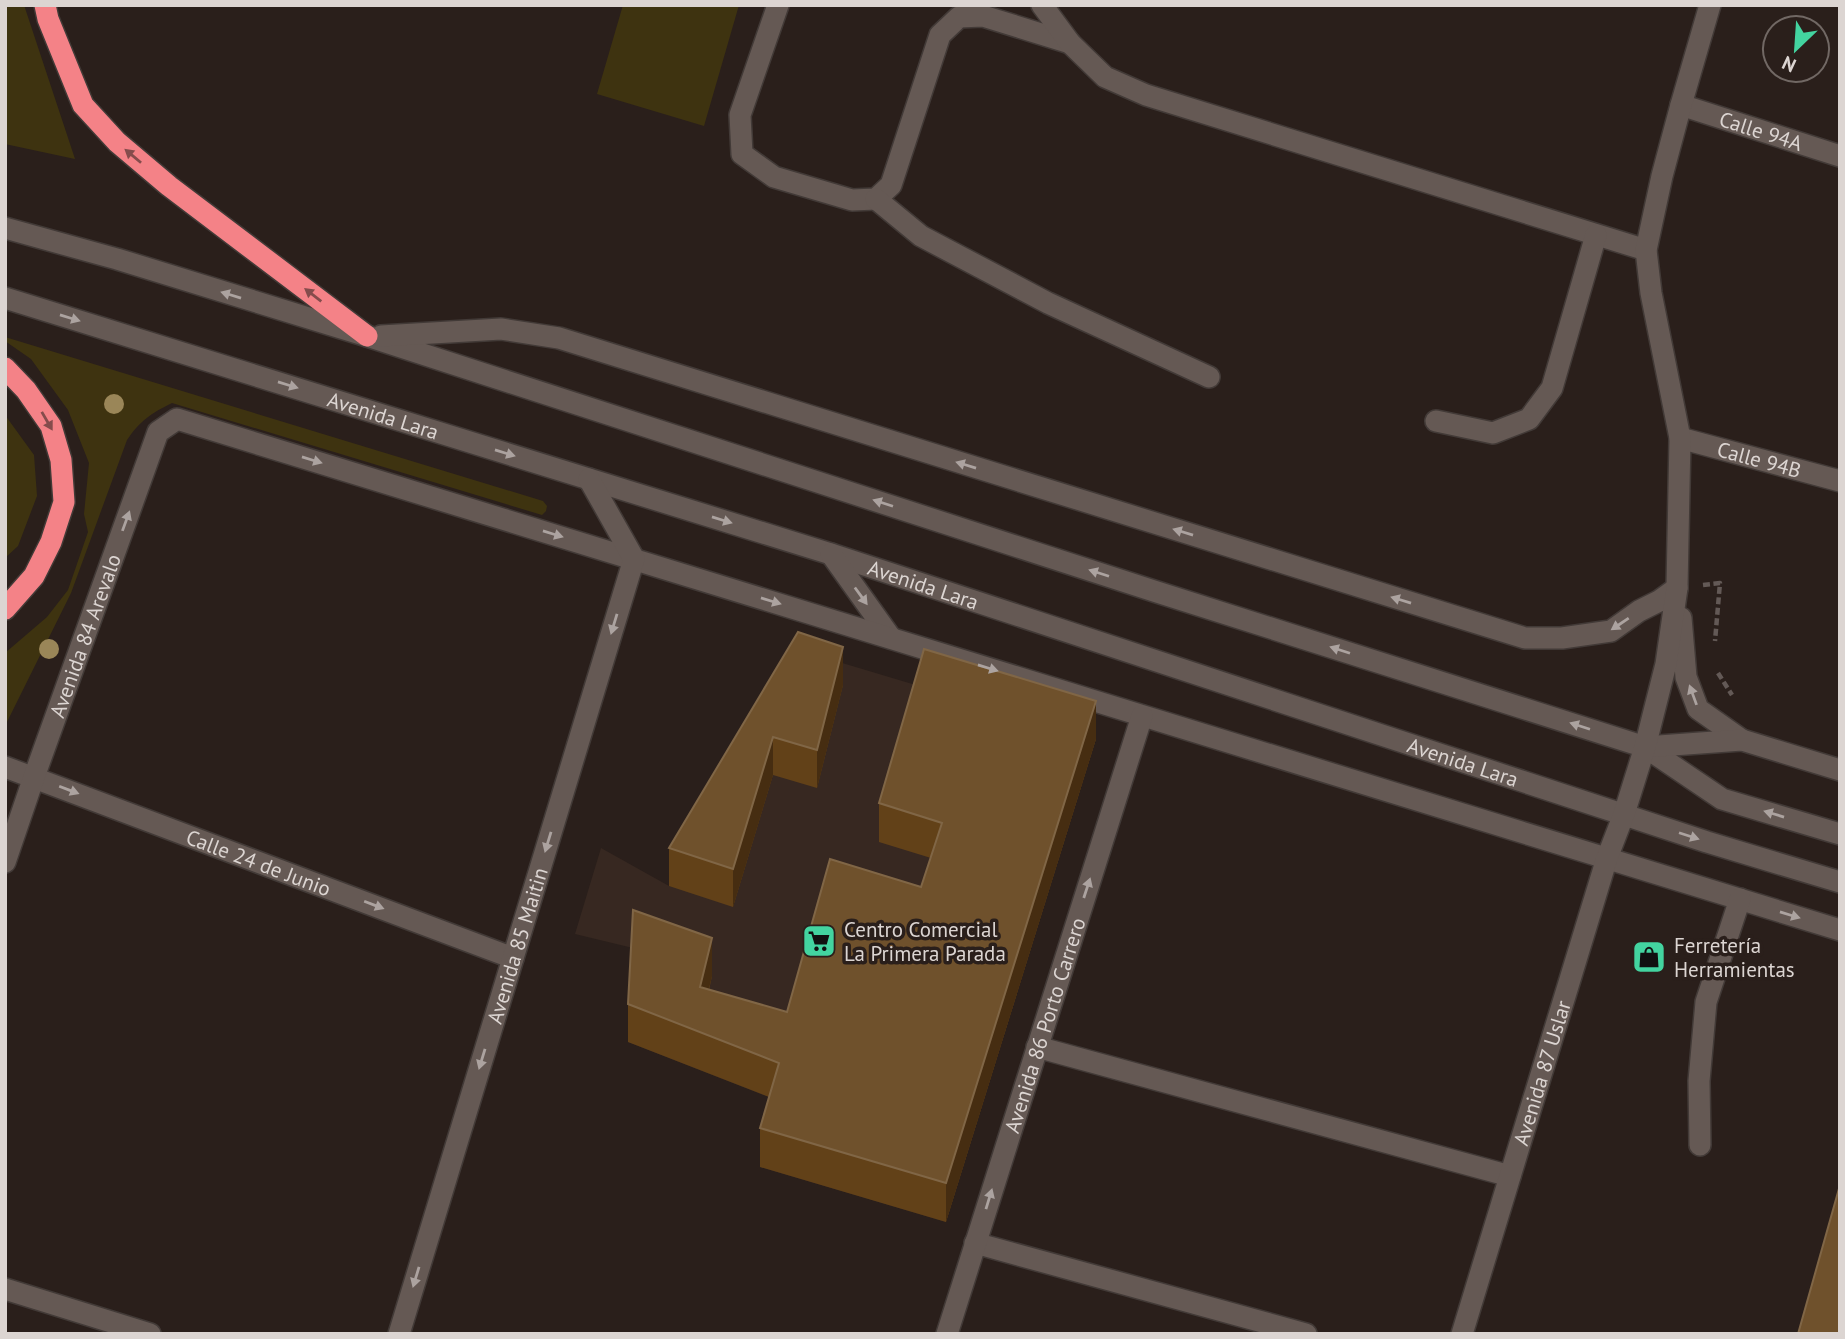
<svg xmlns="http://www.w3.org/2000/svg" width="1845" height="1339" font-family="'PT Sans',sans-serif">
  <rect width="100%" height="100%" fill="#2a1f1b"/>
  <path fill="#372821" d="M809,653L1096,739L946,1222L760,1167L779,1101L628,1042L633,948L575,934L601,848L669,886Z"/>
  <path fill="#3e3310" d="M5,5H24L75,159L5,144Z
    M623,5H739L704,126L597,94Z
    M5,337L543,501L547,506L546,511L542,515L172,403C150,414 141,420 127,440L71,593L5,726V653L47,617L68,590L88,532L84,514L89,463L68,410L31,359L5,341Z
    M5,415L34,455L37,496L18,546L5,558Z"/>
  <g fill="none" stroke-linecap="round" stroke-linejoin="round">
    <defs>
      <g id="minor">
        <path d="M778,5L740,115L742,154L774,177L852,200L876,199L891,185L940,35L959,17L983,16L1070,43"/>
        <path d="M1042,5L1070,43L1105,77L1146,95L1646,250"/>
        <path id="s1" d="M1681,105L1840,156"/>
        <path d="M876,199L921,236L1048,303L1209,377"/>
        <path d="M5,228L117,259L367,336L1157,592L1645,747L1722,799L1840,834"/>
        <path id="s2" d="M5,298L831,554L1707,842L1840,882"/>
        <path d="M381,336L501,329L559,338L1525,638H1562L1611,631L1639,611L1659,601L1677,588"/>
        <path d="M1436,421L1493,433L1529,419L1552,388L1596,235"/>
        <path id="s3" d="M1680,438L1840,481"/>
        <path d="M831,554L891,638"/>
        <path d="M1681,618L1686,677L1698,709L1742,740"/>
        <path d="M1645,747L1742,740L1840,770"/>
        <path id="s4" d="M5,767L513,958"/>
        <path id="s5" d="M5,862L34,777L158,432L177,419L1840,930"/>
        <path d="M1037,1047L1510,1176"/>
        <path d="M1700,1145L1699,1081L1706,1002L1740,899"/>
        <path d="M975,1243L1306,1334"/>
        <path d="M5,1289L150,1334"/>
        <path id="s6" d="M399,1334L634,559L589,479"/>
        <path id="s7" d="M947,1334L1142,716"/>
        <path id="s8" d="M1462,1334L1607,858L1624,814L1645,747L1666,664L1677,588L1680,438L1651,293L1646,250L1662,176L1681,105L1710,5"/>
      </g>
      <path id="highway" d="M45,5L48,19L83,105L117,142L169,186L367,336
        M5,368L26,390L51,426L61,460L64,502L51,542L34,576L5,609"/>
    </defs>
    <use href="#minor" stroke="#423a37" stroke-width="24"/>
    <use href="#highway" stroke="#423a37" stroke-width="24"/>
    <path stroke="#635956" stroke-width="4.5" stroke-dasharray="7 3.5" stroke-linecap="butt" d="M1703,585L1720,583L1715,641
      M1718,673L1732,695"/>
    <use href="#minor" stroke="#655954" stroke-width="21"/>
    <use href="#highway" stroke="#f48287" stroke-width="21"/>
  </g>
  <g fill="#9a8658">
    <circle cx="114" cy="404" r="10"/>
    <circle cx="49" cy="649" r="10"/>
  </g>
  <path fill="#624118" d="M798,632L843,685L817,788L773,775L733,907L669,886V848Z
    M1096,739L946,1222L760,1167V1128L769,1097L628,1042V1004L712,976L709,990L787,1012L921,887L931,858L879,842V803Z"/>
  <path fill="#462d11" d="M843,647V685L817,788V750Z
    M1096,701V739L946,1222V1183Z
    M773,737V775L733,907V869Z
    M712,938V976L700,1025V987Z"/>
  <path fill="#6f512c" stroke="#806646" stroke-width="2" d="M798,632L843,647L817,750L773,737L733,869L669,848Z
    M924,649L1096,701L946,1183L760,1128L779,1063L628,1004L633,910L712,938L700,987L787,1012L830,859L921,887L942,823L879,803Z
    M1840,1185V1334H1798Z"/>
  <defs><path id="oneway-solid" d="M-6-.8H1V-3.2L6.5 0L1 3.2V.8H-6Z" transform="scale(1.75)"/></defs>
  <g fill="#854c4c">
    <use href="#oneway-solid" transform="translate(133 156) rotate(-140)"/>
    <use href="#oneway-solid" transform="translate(313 295) rotate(-142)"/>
    <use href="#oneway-solid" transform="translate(47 421) rotate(60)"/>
  </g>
  <g fill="#aca3a0">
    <use href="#oneway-solid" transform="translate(231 295) rotate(-163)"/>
    <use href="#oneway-solid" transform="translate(70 318) rotate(17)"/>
    <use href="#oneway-solid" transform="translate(288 385) rotate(17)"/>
    <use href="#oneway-solid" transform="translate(505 453) rotate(17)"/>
    <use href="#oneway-solid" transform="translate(312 460) rotate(17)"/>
    <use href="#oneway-solid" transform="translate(966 465) rotate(-163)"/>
    <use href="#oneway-solid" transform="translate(883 503) rotate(-162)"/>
    <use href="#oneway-solid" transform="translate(722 520) rotate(17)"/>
    <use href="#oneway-solid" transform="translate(126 521) rotate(-70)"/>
    <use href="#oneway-solid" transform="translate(1183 532) rotate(-163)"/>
    <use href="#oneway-solid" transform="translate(553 534) rotate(17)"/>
    <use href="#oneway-solid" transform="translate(1099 573) rotate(-162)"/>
    <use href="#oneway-solid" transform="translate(861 596) rotate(54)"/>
    <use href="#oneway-solid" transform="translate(1401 600) rotate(-163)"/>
    <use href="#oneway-solid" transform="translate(771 601) rotate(17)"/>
    <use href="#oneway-solid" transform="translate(614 624) rotate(107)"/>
    <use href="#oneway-solid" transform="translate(1620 624) rotate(146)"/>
    <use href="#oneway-solid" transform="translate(1340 650) rotate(-162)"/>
    <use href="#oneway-solid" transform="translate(988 668) rotate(17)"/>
    <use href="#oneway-solid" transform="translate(1693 695) rotate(-110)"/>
    <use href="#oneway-solid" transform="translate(1580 726) rotate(-162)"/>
    <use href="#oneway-solid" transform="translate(69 790) rotate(21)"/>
    <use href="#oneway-solid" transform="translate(1774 814) rotate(-163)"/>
    <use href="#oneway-solid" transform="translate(1689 836) rotate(18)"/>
    <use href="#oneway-solid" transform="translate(548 842) rotate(107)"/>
    <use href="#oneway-solid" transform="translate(1087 888) rotate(-72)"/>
    <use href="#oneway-solid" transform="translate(374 905) rotate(21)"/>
    <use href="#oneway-solid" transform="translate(1790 915) rotate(17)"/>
    <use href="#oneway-solid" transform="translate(482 1059) rotate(107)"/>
    <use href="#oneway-solid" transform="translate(989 1199) rotate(-73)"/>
    <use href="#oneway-solid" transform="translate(416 1277) rotate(107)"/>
  </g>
  <defs>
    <symbol id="supermarket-square" viewBox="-11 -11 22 22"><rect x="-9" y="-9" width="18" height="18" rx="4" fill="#43d4a0" stroke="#2a1f1b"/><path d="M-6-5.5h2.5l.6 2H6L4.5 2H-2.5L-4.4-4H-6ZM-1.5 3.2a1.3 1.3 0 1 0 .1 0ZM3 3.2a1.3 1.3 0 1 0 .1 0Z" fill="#111"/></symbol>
    <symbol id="shop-square" viewBox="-11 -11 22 22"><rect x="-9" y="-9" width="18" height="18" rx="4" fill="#43d4a0" stroke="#2a1f1b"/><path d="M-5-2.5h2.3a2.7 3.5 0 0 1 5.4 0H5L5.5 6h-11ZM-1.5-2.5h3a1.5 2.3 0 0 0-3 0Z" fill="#111"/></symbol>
  </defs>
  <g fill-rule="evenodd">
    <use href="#supermarket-square" x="800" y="922" width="38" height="38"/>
    <use href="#shop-square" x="1630" y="938" width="38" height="38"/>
  </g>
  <g text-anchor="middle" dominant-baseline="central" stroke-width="7" stroke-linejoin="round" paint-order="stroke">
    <g font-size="21" fill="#dcd5d2" stroke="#2a1f1b">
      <text stroke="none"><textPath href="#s1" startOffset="84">Calle 94A</textPath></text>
      <text stroke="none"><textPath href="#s2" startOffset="396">Avenida Lara</textPath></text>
      <text stroke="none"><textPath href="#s3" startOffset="82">Calle 94B</textPath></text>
      <text stroke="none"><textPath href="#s2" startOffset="962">Avenida Lara</textPath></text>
      <text stroke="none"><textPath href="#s5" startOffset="240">Avenida 84 Arevalo</textPath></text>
      <text stroke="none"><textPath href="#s2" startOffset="1530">Avenida Lara</textPath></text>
      <text stroke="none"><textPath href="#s4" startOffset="271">Calle 24 de Junio</textPath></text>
      <text stroke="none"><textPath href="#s6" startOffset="406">Avenida 85 Maitin</textPath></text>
      <text stroke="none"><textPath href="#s7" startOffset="324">Avenida 86 Porto Carrero</textPath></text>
      <text stroke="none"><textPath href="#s8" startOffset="273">Avenida 87 Uslar</textPath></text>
    </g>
    <g font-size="21" fill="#dcd5d2" stroke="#2a1f1b" text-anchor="start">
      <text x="844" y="929">Centro Comercial<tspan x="844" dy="24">La Primera Parada</tspan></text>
      <text x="1674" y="945">Ferretería<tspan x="1674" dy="24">Herramientas</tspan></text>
    </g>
  </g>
  <rect width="1845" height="1339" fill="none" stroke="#dcd5d2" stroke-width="14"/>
  <g transform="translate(1796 49) rotate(205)"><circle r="33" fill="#2a1f1b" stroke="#716864" stroke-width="2"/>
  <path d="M0-5L12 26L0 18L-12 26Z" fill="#43d4a0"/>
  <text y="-10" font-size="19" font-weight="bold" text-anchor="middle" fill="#dcd5d2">N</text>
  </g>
</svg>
